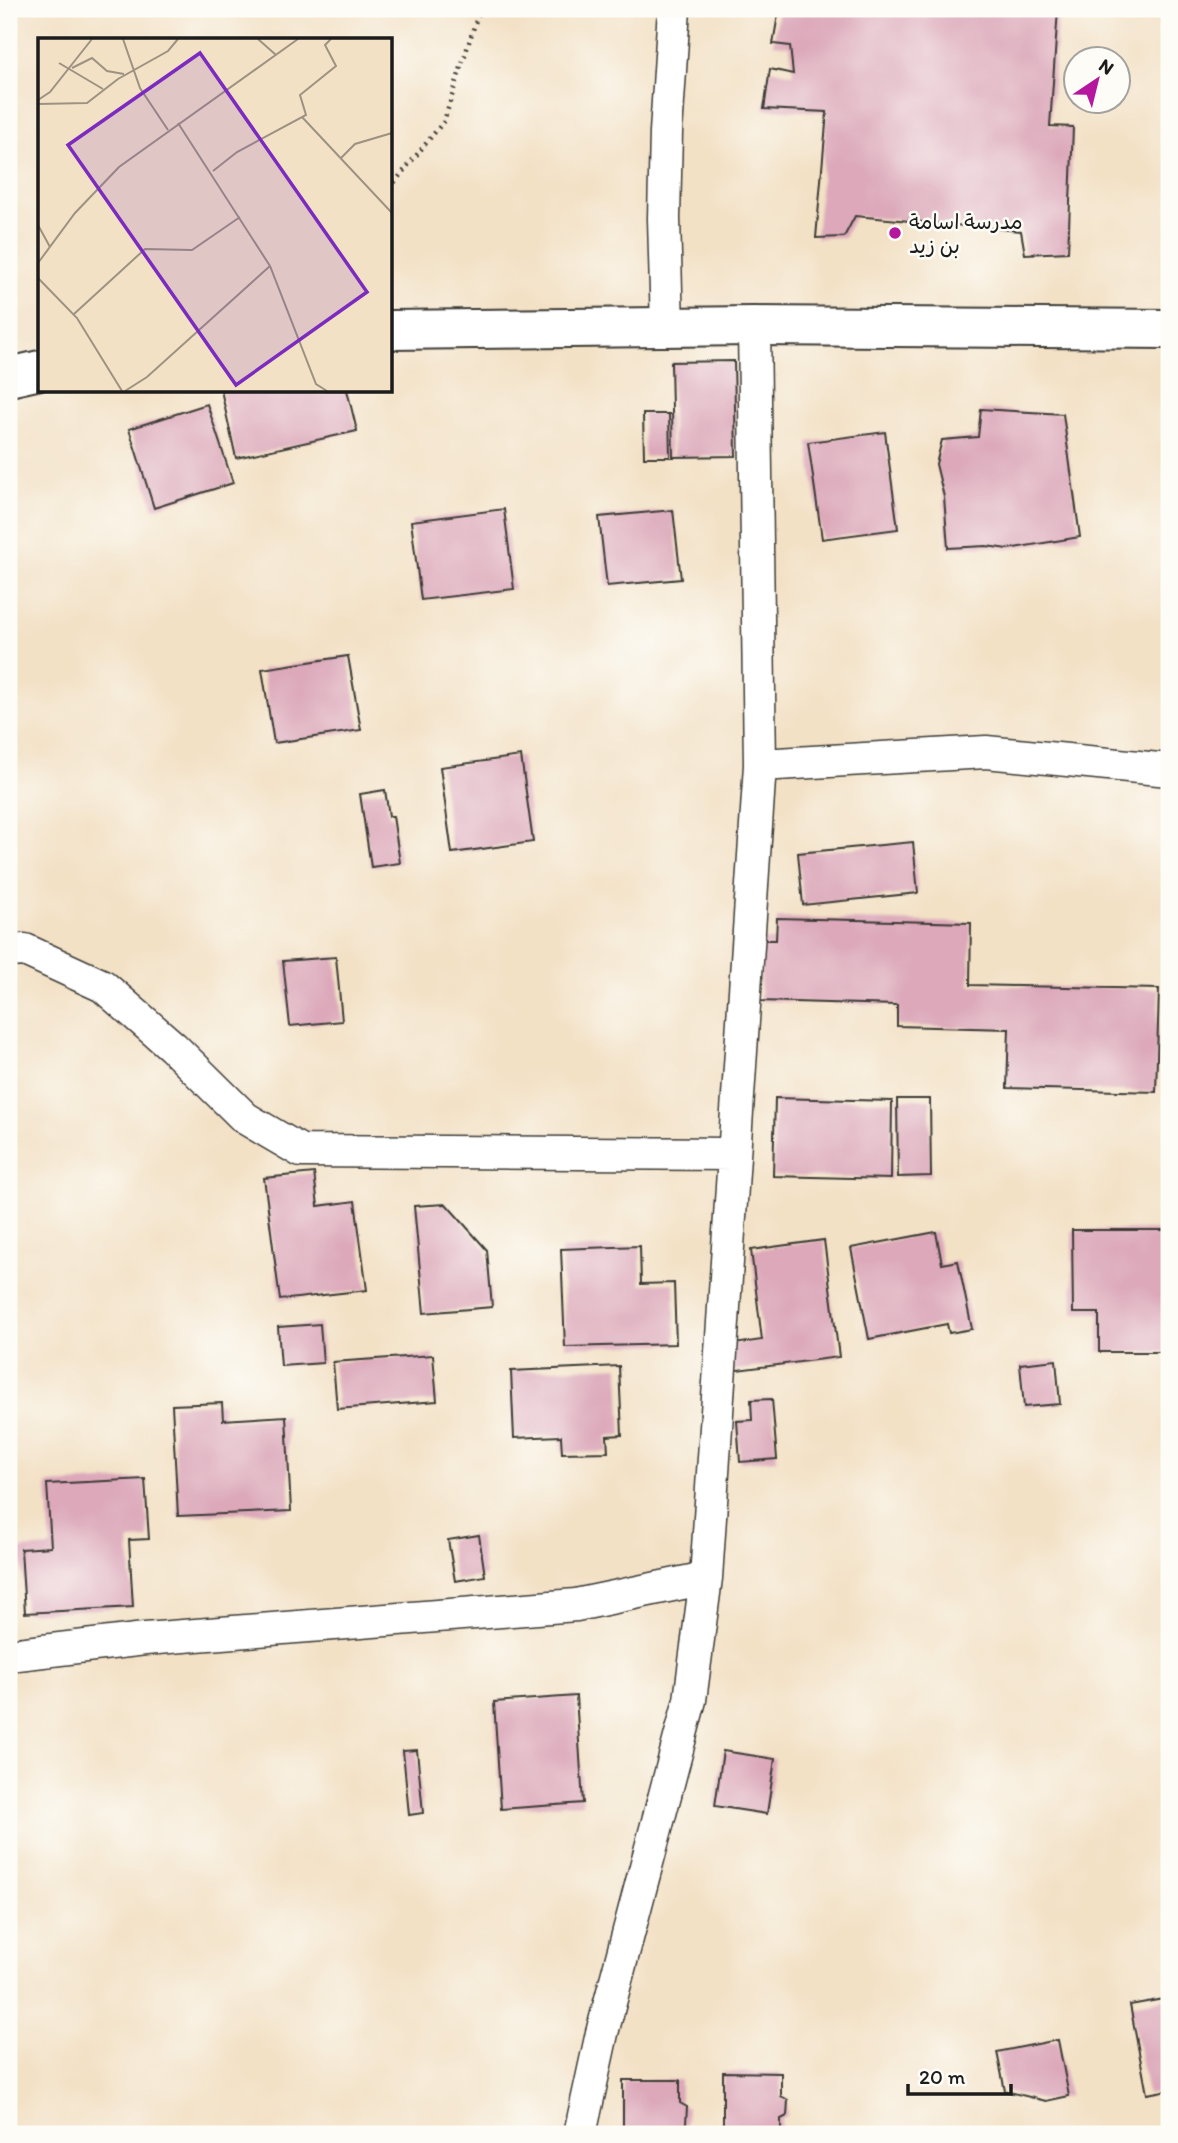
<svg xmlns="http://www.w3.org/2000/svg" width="1178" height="2143" font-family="Itim,'Playpen Sans Arabic',sans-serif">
  <rect width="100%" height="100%" fill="#fdfcf7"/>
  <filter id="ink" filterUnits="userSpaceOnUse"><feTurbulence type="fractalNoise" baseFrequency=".0143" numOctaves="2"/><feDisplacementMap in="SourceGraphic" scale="14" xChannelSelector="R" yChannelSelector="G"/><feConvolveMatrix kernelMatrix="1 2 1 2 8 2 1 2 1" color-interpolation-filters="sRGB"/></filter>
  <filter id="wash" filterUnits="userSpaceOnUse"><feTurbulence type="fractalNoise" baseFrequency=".00686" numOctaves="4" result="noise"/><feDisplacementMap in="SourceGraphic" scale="28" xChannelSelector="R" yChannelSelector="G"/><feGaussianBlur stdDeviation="1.57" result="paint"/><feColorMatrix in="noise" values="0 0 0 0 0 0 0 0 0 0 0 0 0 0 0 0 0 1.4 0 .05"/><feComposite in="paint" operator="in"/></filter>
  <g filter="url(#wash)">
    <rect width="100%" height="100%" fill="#f3e1c6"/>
    <g id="blocks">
      <path fill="#dca8ba" d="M779,9H1058L1050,126L1073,127L1068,252L1025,254L1021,231L855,216L844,237L816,238L827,112L764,109L770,69L793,74L790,46L773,44Z
        M734,361L736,456L673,457L671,362Z
        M221,390H347L357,431L236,458Z
        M207,404L233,483L154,508L129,429Z
        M981,409L1063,414L1080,537L1008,549L986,546L948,548L944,497L936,464L942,440L978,437Z
        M643,414H669L670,457H644Z
        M885,432L898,529L822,539L808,442Z
        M504,509L514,589L421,600L411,521Z
        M673,510L681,579L607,586L599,517Z
        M348,656L361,730L274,743L262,669Z
        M521,756L533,842L452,853L440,767Z
        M385,790L389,816H393L400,863L371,867L360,794Z
        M913,842L918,893L803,905L798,853Z
        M777,918L971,923L970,985L1159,989L1156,1092L1007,1088L1009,1029L897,1026V1005L760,1001L761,940H776Z
        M336,957L342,1021L290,1026L283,961Z
        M775,1098L892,1101L891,1179L773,1176Z
        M897,1099H930L931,1176L898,1177Z
        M314,1173L318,1206L355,1201L367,1290L280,1300L264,1178Z
        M446,1204L487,1250L492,1307L424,1313L414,1206Z
        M1072,1230H1169V1352H1099V1313H1073Z
        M936,1232L942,1264L958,1261L972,1329L949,1333L947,1324L869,1339L851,1248Z
        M824,1240L839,1357L730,1371L727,1345L762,1340L751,1250Z
        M640,1246L641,1284L674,1283L676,1344L565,1347L561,1249Z
        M320,1324L323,1363L281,1366L278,1327Z
        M433,1355L437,1401L337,1409L333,1362Z
        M1056,1360L1060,1404L1024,1407L1020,1364Z
        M619,1366L622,1435L607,1436L608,1452L562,1453L561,1436L514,1438L511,1371Z
        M772,1399L777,1459L740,1462L737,1421L752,1420L751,1400Z
        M222,1403L223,1420L286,1416L291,1511L178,1516L172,1405Z
        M145,1479L149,1539L129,1540L133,1607L25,1613L21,1549L51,1547L47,1484Z
        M479,1535L485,1576L455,1581L448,1540Z
        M576,1696L583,1803L501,1809L494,1702Z
        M417,1750L423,1813L409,1815L403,1751Z
        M723,1751L775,1759L767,1814L715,1806Z
        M1169,1998V2090L1147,2094L1130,2005Z
        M1058,2040L1069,2096L1046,2101L1005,2091L997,2052Z
        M723,2072L781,2073V2096L788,2100L787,2116L781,2119V2134H723Z
        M623,2080H680V2103L687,2107L686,2124L681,2127V2134H623Z"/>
    </g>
  </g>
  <g filter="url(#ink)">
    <use href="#blocks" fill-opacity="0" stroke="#3c3a36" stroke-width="2"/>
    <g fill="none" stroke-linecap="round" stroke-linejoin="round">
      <defs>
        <path id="street" d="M667,328L664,218L666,132L674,9
          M760,765L986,752L1169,770
          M9,951L25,950L103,986L173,1047L245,1118L301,1151L734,1154
          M9,1655L145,1639L576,1605L706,1578
          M580,2134L602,2033L690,1700L706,1578L760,765L754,326"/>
        <path id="secondary" d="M390,330L754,326L1169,329
          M9,377L40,370"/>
      </defs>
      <use href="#street" stroke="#3c3a36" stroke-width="35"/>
      <use href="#secondary" stroke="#3c3a36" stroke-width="42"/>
      <path stroke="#3c3a36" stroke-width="4.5" stroke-dasharray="2 5" stroke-linecap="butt" d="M390,188L444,121L478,14L481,9"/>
      <use href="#street" stroke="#fff" stroke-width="32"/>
      <use href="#secondary" stroke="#fff" stroke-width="38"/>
    </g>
  </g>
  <circle fill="#b5179e" stroke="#fdfcf7" stroke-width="2.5" cx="895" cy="233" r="7"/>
  <g text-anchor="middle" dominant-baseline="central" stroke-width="5" stroke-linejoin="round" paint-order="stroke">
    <g font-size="21" fill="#1c1c1c" stroke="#fdfcf7" text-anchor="start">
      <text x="909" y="221">مدرسة اسامة<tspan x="909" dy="24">بن زيد</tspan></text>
    </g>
  </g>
  <g transform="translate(38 38)">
    <rect width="354" height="354" fill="#f3e1c6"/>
    <path fill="none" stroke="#9d9282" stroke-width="2" d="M85,1L102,50L130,92M220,1L238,17M21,25L65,51M34,30L54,20L69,33L86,36M0,62L12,54L54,1M0,66L49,65L80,41L130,13L140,1M264,79L354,175M140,85L232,228L278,346L289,353M302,121L317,106L354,95M175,133L199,114L268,77L262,57L298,28L287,7L293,1M0,187L12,209M0,225L37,175L81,129L260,1M0,240L39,280L84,353M36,276L107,211L154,212L202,179M87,353L109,339L232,228"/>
    <path fill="#7b2cbf" fill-opacity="0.15" stroke="#7b2cbf" stroke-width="3.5" d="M162,15L329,254L198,347L30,107Z"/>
    <rect width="354" height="354" fill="none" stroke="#1c1c1c" stroke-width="3.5"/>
  </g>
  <rect width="1178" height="2143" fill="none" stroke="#fdfcf7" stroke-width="35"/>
  <g transform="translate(1097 80) rotate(35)"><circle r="33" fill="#fdfcf7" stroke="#a3a29f" stroke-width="2"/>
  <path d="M0-5L12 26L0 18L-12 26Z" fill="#b5179e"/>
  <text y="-10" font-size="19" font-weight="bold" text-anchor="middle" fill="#1c1c1c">N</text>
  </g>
  <path d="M908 2084v10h103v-10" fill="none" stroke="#1c1c1c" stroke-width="3.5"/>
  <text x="919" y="2084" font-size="21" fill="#1c1c1c" stroke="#fdfcf7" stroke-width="5" paint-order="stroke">20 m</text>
</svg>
